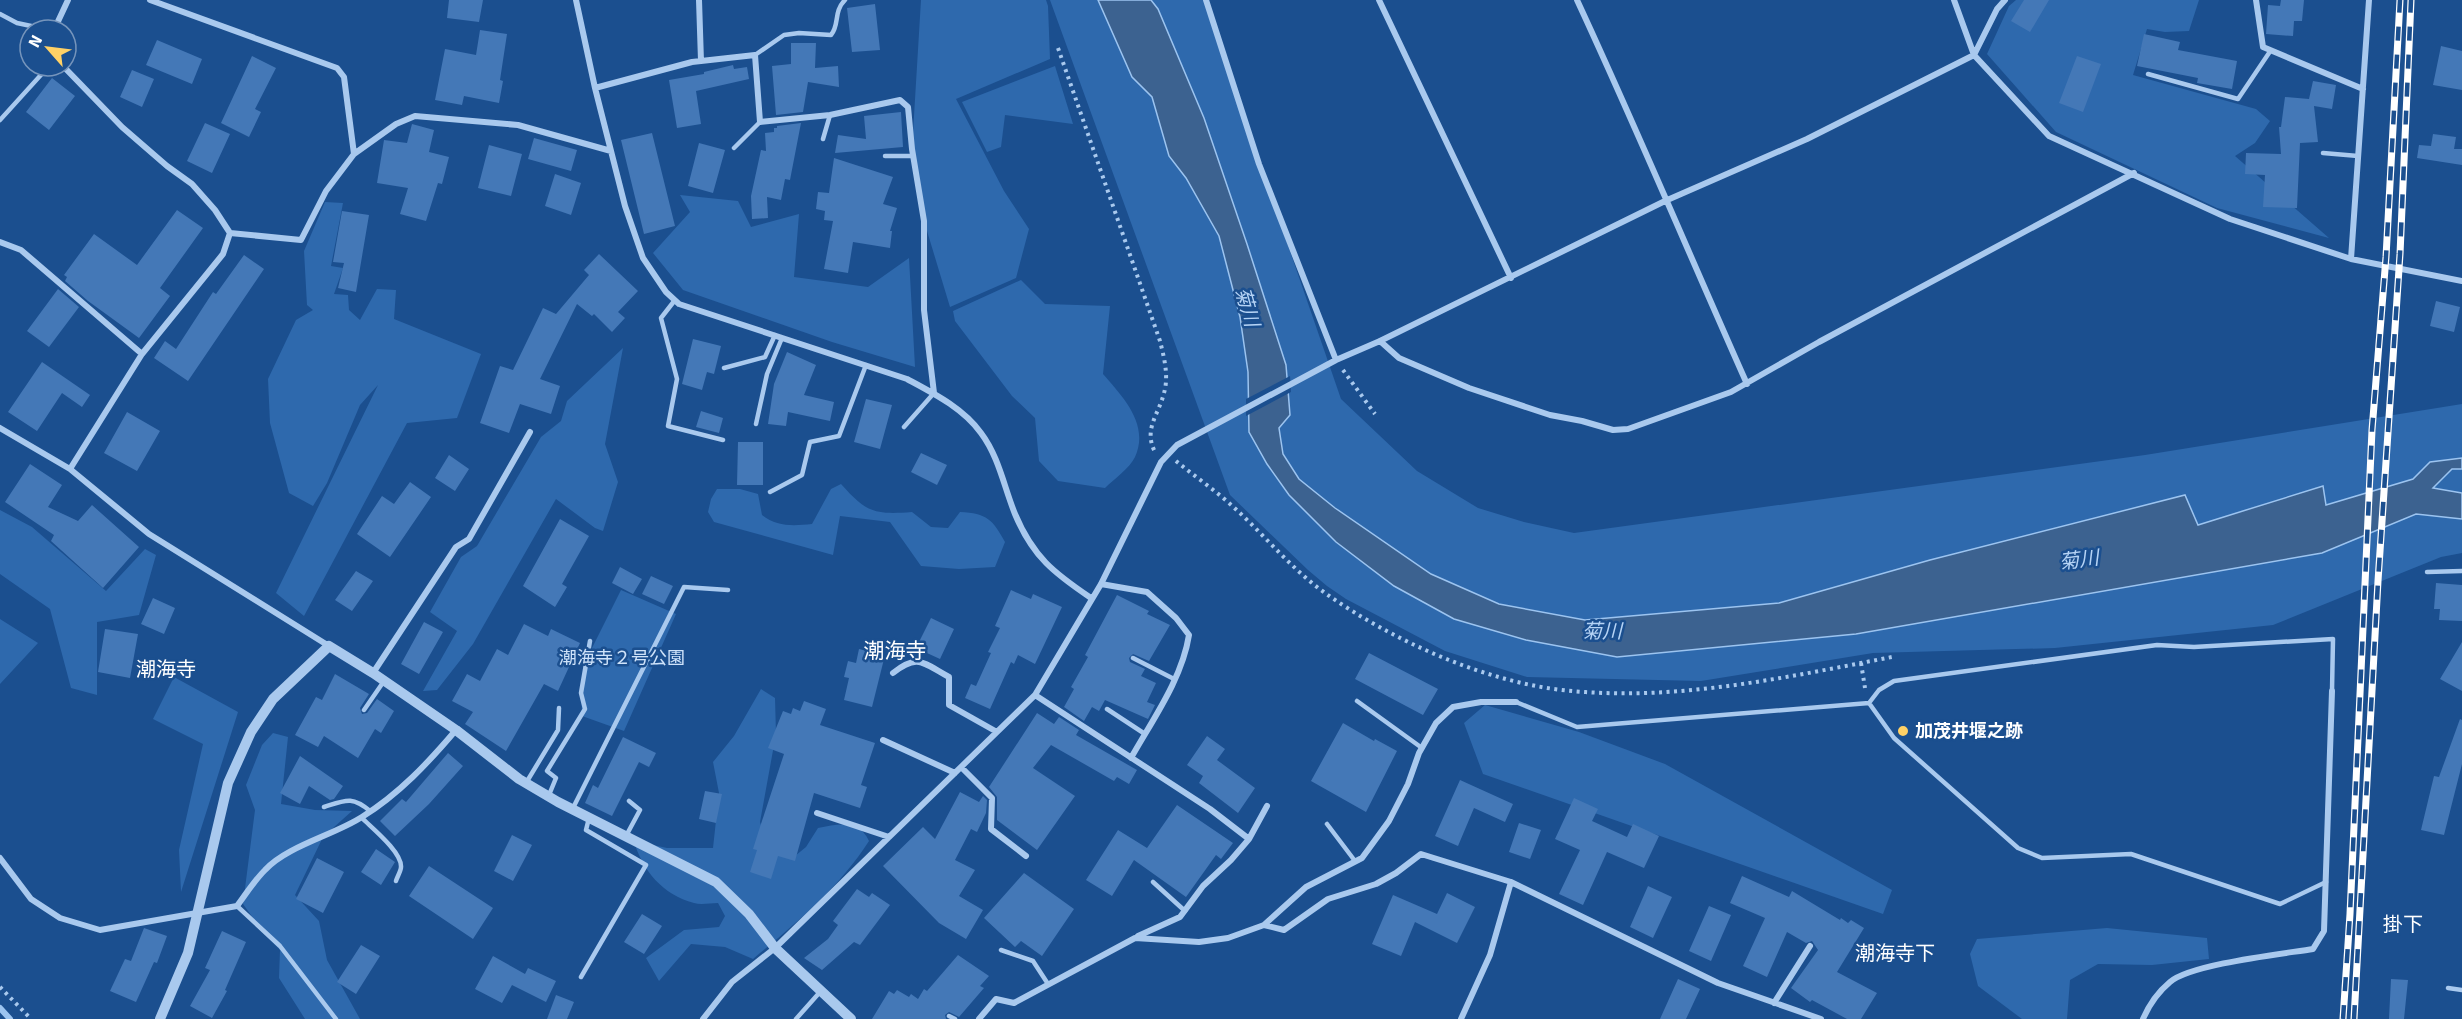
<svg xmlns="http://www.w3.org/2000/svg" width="2462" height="1019" font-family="Signika,'Noto Sans JP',sans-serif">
  <rect width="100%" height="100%" fill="#1b4f8f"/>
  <path fill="#2e69ad" d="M921,0H1046L1048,6L1050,59L956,99L1004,191L1029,229L1016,278L950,307L924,221L912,149Z
    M1050,0H1208L1253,144L1341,399L1417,471L1478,508L1524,522L1574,533L2145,455L2462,404V553L2441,557L2273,625L2055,648L1873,653L1701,681L1527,677L1445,651L1346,599L1327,586L1308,570L1230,495Z
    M2016,0H2199L2189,31L2165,32L2147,29L2133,75L2256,109L2270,121L2255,143L2235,156L2329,238L2217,208L2056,132L1987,54L2009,6Z
    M1055,66L1073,124L1005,115L1001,147L987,152L962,102Z
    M680,195L738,201L751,227L799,214L794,277L868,287L909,258L915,367L832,342L683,290L653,253L690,212Z
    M325,202L343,203L331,266L343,268L334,294L348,295L349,310L360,320L377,289L396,290L394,319L481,354L457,418L407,423L304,616L276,593L378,385L360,405L327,483L313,506L289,493L270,423L268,379L296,320L313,310L307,305L304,251Z
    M1021,280L1045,304L1110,306L1103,374C1122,396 1150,424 1135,457C1130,468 1114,479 1105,488L1058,481L1039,461L1035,418L1012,396L955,321L953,311Z
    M623,348L605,444L618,482L603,531L595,528L556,499L473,644L437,690L423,691L457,631L430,612L461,557L477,546L541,437L561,421L567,401Z
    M841,484C866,512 874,515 912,512L931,527L948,528L960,512C987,513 993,520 1005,542L995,567L959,569L921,566L890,522L840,516L833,555L714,522L708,512L711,499L717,489H740L758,494L762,515C777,527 793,526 812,524L831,489Z
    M0,510L32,527L106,591L145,549L156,555L139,615L97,622V695L71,688L50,609L0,574Z
    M621,590L676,614L624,731L582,716L581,686L590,652Z
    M0,619L38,643L0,684Z
    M174,677L238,712L181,892L179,850L203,744L153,719Z
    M761,689L775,698L776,734L760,822L766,842L795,856L806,847L818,828C839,824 859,819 869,841C839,888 795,924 753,959L725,947L691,944L659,981L646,958L684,930L719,927L725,916L718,903C710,903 701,905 694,903C663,895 642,870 634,841L667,848H713L719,793L713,762L734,736Z
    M1485,705L1579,732L1665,764L1892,890L1883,914L1483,774L1464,723Z
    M273,733L288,737L281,804L315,810L352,811L323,837L295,895L319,921L327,960L360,1019H305L279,978L280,950L263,932L243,904L255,810L246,785L262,745Z
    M2107,928L2207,938L2209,959L2152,965L2098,964L2070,980L2067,1019H2022L1978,986L1970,954L1977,939Z"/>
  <path fill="#3c6290" stroke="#9cc4f0" stroke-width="1.5" d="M1098,0H1151L1158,9L1204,118L1247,244L1286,365L1290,415L1279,428L1283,454L1299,479L1335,508L1431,574L1499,604L1585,620L1779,603L1930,560L2185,495L2198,525L2323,486L2326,505L2413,479L2430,462L2462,458V469H2452L2433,488L2462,493V519L2416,514L2322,553L1856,634L1617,657L1526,640L1454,619L1394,586L1336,542L1289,495L1267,464L1249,432L1248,372L1240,317L1219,236L1186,178L1169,156L1152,97L1132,77Z"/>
  <path fill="#1b4f8f" d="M1290,376L1291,392L1246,416V399Z"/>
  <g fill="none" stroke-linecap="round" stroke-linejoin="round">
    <path stroke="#9cc4f0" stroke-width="6" d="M0,1008L10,1019"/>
  </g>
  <path fill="#4478b7" d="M449,0H483L479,22L447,18Z
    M2024,0H2049L2030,32L2011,21Z
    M2281,0H2304L2302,21H2294L2293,36L2266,34L2268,5L2280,6Z
    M875,4L880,50L852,52L847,8Z
    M480,30L507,34L500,80L503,81L499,103L464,96L462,105L435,100L445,49L476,55Z
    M2144,34L2180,42L2178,50L2237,61L2232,89L2197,83L2198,78L2137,66Z
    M157,40L202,59L192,84L146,65Z
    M791,43H816L815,68L838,66L839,87L808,82L803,112L776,115L772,66L791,64Z
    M2441,46L2462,51V90L2433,85Z
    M252,56L276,68L255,109L261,112L249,137L221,123Z
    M2077,56L2101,64L2083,112L2059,103Z
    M733,65L734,69L747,67L749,79L696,91L701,124L677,128L669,80L704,74V72Z
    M132,70L154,79L142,107L120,97Z
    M52,78L75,96L49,130L26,112Z
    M2313,81L2336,85L2332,109L2314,106L2318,142L2300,143L2297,208L2263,207L2265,175L2245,174L2246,153L2281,154L2279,127H2281L2285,97L2309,99Z
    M901,112L903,147L835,153L838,135L866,139L864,116Z
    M205,123L230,134L212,173L187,161Z
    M801,123L790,180L785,179L781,200L767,197L768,218L752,219L751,196L761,150L766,151L765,133L774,132V128H777V126Z
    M412,124L434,130L429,152L449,157L442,184L438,183L426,221L400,214L408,188L377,183L384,140L407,143Z
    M652,133L675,226L644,234L621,140Z
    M2433,134L2456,137L2454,149H2462V165L2417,158L2419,145L2431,146Z
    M534,138L577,150L571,171L528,159Z
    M699,143L725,150L713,193L688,186Z
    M489,145L522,154L511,196L478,188Z
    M834,158L893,177L883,204L897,208L890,231H892L890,248L853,242L848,273L824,269L833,221L824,220L825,211L816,209L818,192L829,193Z
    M555,174L581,183L571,215L545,206Z
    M177,210L203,228L160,288L170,296L139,338L88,301L65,281L67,277L64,275L94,234L137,265Z
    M342,211L369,215L356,292L338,288L344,263L333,262Z
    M599,254L638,291L618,312L625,318L612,332L594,314L592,316L577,304L540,379L560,386L551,414L520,404L509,433L480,423L500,366L513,370L543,308L556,314L589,275L584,270Z
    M244,255L264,269L188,381L154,358L165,341L176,349L213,292L216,294Z
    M58,289L79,307L49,347L27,331Z
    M2436,301L2460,307L2454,332L2430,326Z
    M693,339L721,346L714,374L707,372L702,390L682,384Z
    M787,352L816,365L804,395L834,402L830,421L788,412L786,426L768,424L774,384Z
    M42,362L90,395L82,407L62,393L37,431L8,412Z
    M866,399L892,405L880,449L854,442Z
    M701,411L723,418L719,433L696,427Z
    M127,412L160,431L137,471L104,453Z
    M738,442H763V485H737Z
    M921,453L947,465L937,485L911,472Z
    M449,455L469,469L455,491L435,478Z
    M30,464L62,485L48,507L78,521L92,505L139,547L103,588L51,541L54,535L5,502Z
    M410,482L431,497L390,557L357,534L382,496L394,504Z
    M560,519L589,536L562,584L567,587L555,607L523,586Z
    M620,567L642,579L633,594L612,583Z
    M356,571L373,581L352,611L335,600Z
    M651,576L673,586L664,604L642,594Z
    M2436,583L2462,585V621L2439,620L2440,609H2434Z
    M1011,590L1031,599L1033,594L1062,607L1035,664L1018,655L1014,664L1011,662L990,709L965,698L971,684L976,686L991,653L988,652L1000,628L995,626Z
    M1117,595L1149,611L1147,614L1170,625L1149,661L1133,654L1129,658L1130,662L1145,669L1141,676L1156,683L1147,702L1155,705L1148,719L1105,700L1099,711L1092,707L1084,721L1064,707L1074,689L1071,687L1088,657L1085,655Z
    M153,598L175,608L164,634L141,624Z
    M931,618L954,629L940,659L916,648Z
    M424,622L443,632L419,674L401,664Z
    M524,624L548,636L551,629L580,643L558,691L544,684L506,751L465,724L473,712L452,701L467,674L480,681L497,649L508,655Z
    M105,629L138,634L130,678L98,672Z
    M2462,642V691L2440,679Z
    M859,649L885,655L872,707L844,700L849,678L844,677L848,661L856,663Z
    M1369,653L1438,689L1423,715L1355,679Z
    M335,674L369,694L360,708L362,714L367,713L377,699L394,711L381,733L375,729L358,758L324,736L318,747L295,735L316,697L322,700Z
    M804,701L826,709L820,725L875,743L861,785L867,787L860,808L814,793L795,861L778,856L771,879L750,872L757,850L753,849L759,830L784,754L768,748L783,711L791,714L793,708L800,711Z
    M1037,713L1054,724L1059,717L1079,730L1076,735L1137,770L1129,784L1117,777L1114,781L1051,745L1033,768L1075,796L1037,850L997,820V797L989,787Z
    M2460,719L2462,720V764L2444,835L2421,830L2434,776L2439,777Z
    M1343,723L1374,741L1375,739L1397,751L1366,812L1311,781Z
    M1207,736L1225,749L1217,760L1255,788L1238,813L1199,783L1203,776L1187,765Z
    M623,737L656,753L649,767L639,762L612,816L585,803L593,785L598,788Z
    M448,753L463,766L429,804L395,836L380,821L402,799L406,802Z
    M300,756L343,786L334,799L330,800L309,786L300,804L280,793Z
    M1460,780L1513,804L1505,822L1474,808L1458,846L1435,836Z
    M705,791L722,794L716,823L699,819Z
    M960,792L979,802L983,796L987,800L986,813L977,832L971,829L955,860L975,870L959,896L983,910L966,939L939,923L883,866L923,827L935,839Z
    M1574,798L1598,809L1592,821L1627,837L1633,824L1659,836L1644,868L1607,852L1583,905L1559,894L1580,850L1555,839Z
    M1177,805L1233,843L1221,859L1216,855L1186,897L1134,860L1112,896L1086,880L1118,830L1147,848Z
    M1519,823L1541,830L1530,859L1509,852Z
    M512,835L532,845L513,881L494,871Z
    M376,849L395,862L381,885L361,872Z
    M317,858L344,872L323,913L296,899Z
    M429,866L493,908L473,939L409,896Z
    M1024,873L1074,909L1042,956L1021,941L1015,947L984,918Z
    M1742,876L1789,897L1792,891L1840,920L1841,918L1848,923L1851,920L1864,928L1837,972L1877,993L1861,1019H1847L1812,1000L1810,1002L1791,988L1818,950L1812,941L1806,943L1787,932L1767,977L1743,966L1765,918L1730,903Z
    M1648,886L1672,897L1653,938L1630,927Z
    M857,889L869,897L872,893L890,905L860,945L854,942L822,970L804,958L828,939L838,925L833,921Z
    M1447,893L1475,907L1457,943L1415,922L1401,956L1372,944L1393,895L1437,914Z
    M1709,906L1731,915L1711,961L1689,951Z
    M642,914L662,926L644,954L624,942Z
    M144,928L167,936L157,963L154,962L136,1002L110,991L125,959L131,961Z
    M222,931L246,942L225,990L227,991L212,1018L190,1006L210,970L205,968Z
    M361,945L380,956L356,994L337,982Z
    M958,955L989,976L980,986L984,988L959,1017L949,1012L945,1015L946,1019H872L889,991L894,994L897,990L909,997L911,994L918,999L924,989L927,991Z
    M493,956L525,974L528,968L556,981L546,1002L512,985L502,1003L475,989Z
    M1678,979L1700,989L1686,1019H1660Z
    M2391,979L2408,980L2404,1019H2389Z
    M556,995L574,1002L567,1019H547Z"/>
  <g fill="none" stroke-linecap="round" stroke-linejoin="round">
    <path stroke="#a9c9ee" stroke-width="4" stroke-dasharray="3 4.5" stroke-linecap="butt" d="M1058,48L1160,341C1164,357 1169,376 1164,393C1159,414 1143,429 1155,452
      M1343,370L1375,414
      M1176,461C1193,475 1212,488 1229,503C1262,532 1290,568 1325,593C1393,641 1488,684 1572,691C1679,701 1788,677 1892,657
      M1861,663L1865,688
      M0,987L31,1019"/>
    <path stroke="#a9c9ee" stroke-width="4.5" d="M0,14L17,23L50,30
      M755,55L784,35L799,33L831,35C840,24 833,12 845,0
      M2148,74L2238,99L2271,50
      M0,120L49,66
      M823,139L830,115
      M734,148L760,122
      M2323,153L2358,156
      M885,156H913
      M675,300L661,318L677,379L668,426L723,440
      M724,368L765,357L775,335
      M756,424L767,374L782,338
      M904,427L934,393
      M770,492L802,475L810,442L839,436L866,365
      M2427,572L2462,571
      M1133,658L1174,679
      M1357,701L1422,748
      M1516,702L1577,727L1869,703L1879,690L1894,681L2157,645L2194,647L2333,639L2332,691
      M1869,703L1894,738L2018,848L2042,858L2131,854L2280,904L2326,882
      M1107,709L1145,734
      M364,710L384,681
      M526,783L558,730L559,708
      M549,795L556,778L547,771L585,709L581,693L590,641
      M324,807C346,800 352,796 370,811
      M572,810L684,587L728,590
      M362,818C372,828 402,852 401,867C401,871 397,877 396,881
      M1327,824L1355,861
      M626,836L640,810L629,801
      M1153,882L1185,911
      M237,906L280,946L336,1019
      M1001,950L1033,961L1048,984
      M581,977L646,865L586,830L589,818
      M2448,988L2462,990
      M949,1016L955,1019
      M796,1019L820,992"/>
    <path stroke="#a9c9ee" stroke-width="6" d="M150,0L337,68L344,77L354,154
      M576,0L595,88L625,206L643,258L666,292L679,304L907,379C933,393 963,408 981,433C999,457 1004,487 1015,514C1033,557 1054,573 1091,598
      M699,0L701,61
      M1206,0L1259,164L1336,360
      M1379,0L1511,278
      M1577,0C1636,127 1690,256 1747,384
      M1954,0L1974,55L2049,136L2230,219L2351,259L2462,281
      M2256,0L2263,47L2363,89
      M54,30L68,0
      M63,66L122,127L167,166L192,184L215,210L230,233L223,254L142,354L70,469
      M595,88L692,62L755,55L760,122L830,115L900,100L908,107L912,149L924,221V310L934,393
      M230,233L301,240L326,191L354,154L396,124L415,116L518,125L611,151
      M0,242L21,250L142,354
      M2351,259L2369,0
      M1380,341L1399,358L1469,388L1550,415L1582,421L1613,430L1628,429L1731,392L1819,342L2134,173
      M0,428L70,469L149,534L329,646
      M1101,584L1147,592L1176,618L1189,635C1182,679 1153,719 1131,758
      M373,673L456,547L469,539L530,432
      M893,673C918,653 923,663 949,677V705L997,732
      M1035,695L1210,809L1249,839L1231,860L1203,886L1180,917L1138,936
      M883,740L955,773
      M961,767L992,798L991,829L1026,856
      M817,813L889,837
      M1249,839L1267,806
      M0,858L31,899L60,918L100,930L237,906C246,894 254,881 265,870C287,846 334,835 362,817C399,794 428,763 456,730
      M1264,925L1284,930L1328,899L1376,884L1396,873L1421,854L1511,882L1718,983L1821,1019
      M1774,1003L1810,946
      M703,1019L732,982L775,948L1035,695L1101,584L1161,462L1177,445L1336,360L1380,341L1665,201L1807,139L1974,55L1997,9L2005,0
      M979,1019L996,999L1014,1003L1135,938L1199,942L1228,938L1264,925L1306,887L1362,858L1389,821L1408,784L1419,753L1436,723L1453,707L1481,702H1516
      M1461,1019L1490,955L1511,882
      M2143,1019C2149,1005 2158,992 2170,982C2191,964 2282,954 2313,949L2324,931L2332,691"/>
    <path stroke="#a9c9ee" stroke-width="10" d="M160,1019L188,953L228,783L251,732L273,699L329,646L373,673L456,730L519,779L558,802L716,882L749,914L775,948L851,1019"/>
    <defs>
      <path id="rail" d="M2343,1019L2350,914L2372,430L2386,257L2400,0
        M2354,1019L2378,581L2400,254L2411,0"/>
    </defs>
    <use href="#rail" stroke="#fff" stroke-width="7"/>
    <use href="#rail" stroke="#1b4f8f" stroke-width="4.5" stroke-dasharray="14" stroke-linecap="butt"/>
  </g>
  <circle fill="#ffd166" stroke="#1b4f8f" stroke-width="2" cx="1903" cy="731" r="6"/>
  <g text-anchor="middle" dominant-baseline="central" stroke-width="5" stroke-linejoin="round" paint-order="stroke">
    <g font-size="18" fill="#cfe3fa" stroke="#1b4f8f">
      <text x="622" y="658">潮海寺２号公園</text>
    </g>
    <g font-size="18" font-weight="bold" fill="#fff" stroke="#1b4f8f" text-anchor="start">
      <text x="1915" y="731">加茂井堰之跡</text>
    </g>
    <g font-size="20" font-style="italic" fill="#b5d3f5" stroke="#1b4f8f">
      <text transform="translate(1247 307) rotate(74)">菊川</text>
      <text transform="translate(2079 560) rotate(-7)">菊川</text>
      <text x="1602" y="631">菊川</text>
    </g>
    <g font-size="20" fill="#fff" stroke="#1b4f8f">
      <text x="166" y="669">潮海寺</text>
      <text x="2403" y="924">掛下</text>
      <text x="1895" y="953">潮海寺下</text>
    </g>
    <g font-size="21" fill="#fff" stroke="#1b4f8f">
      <text x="895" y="651">潮海寺</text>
    </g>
  </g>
  <g transform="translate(48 48) rotate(298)"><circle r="28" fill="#1b4f8f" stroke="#7695bc" stroke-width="1.5"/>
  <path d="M0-4.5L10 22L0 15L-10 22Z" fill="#ffd166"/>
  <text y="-9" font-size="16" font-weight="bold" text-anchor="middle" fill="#ffffff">N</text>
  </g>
</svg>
